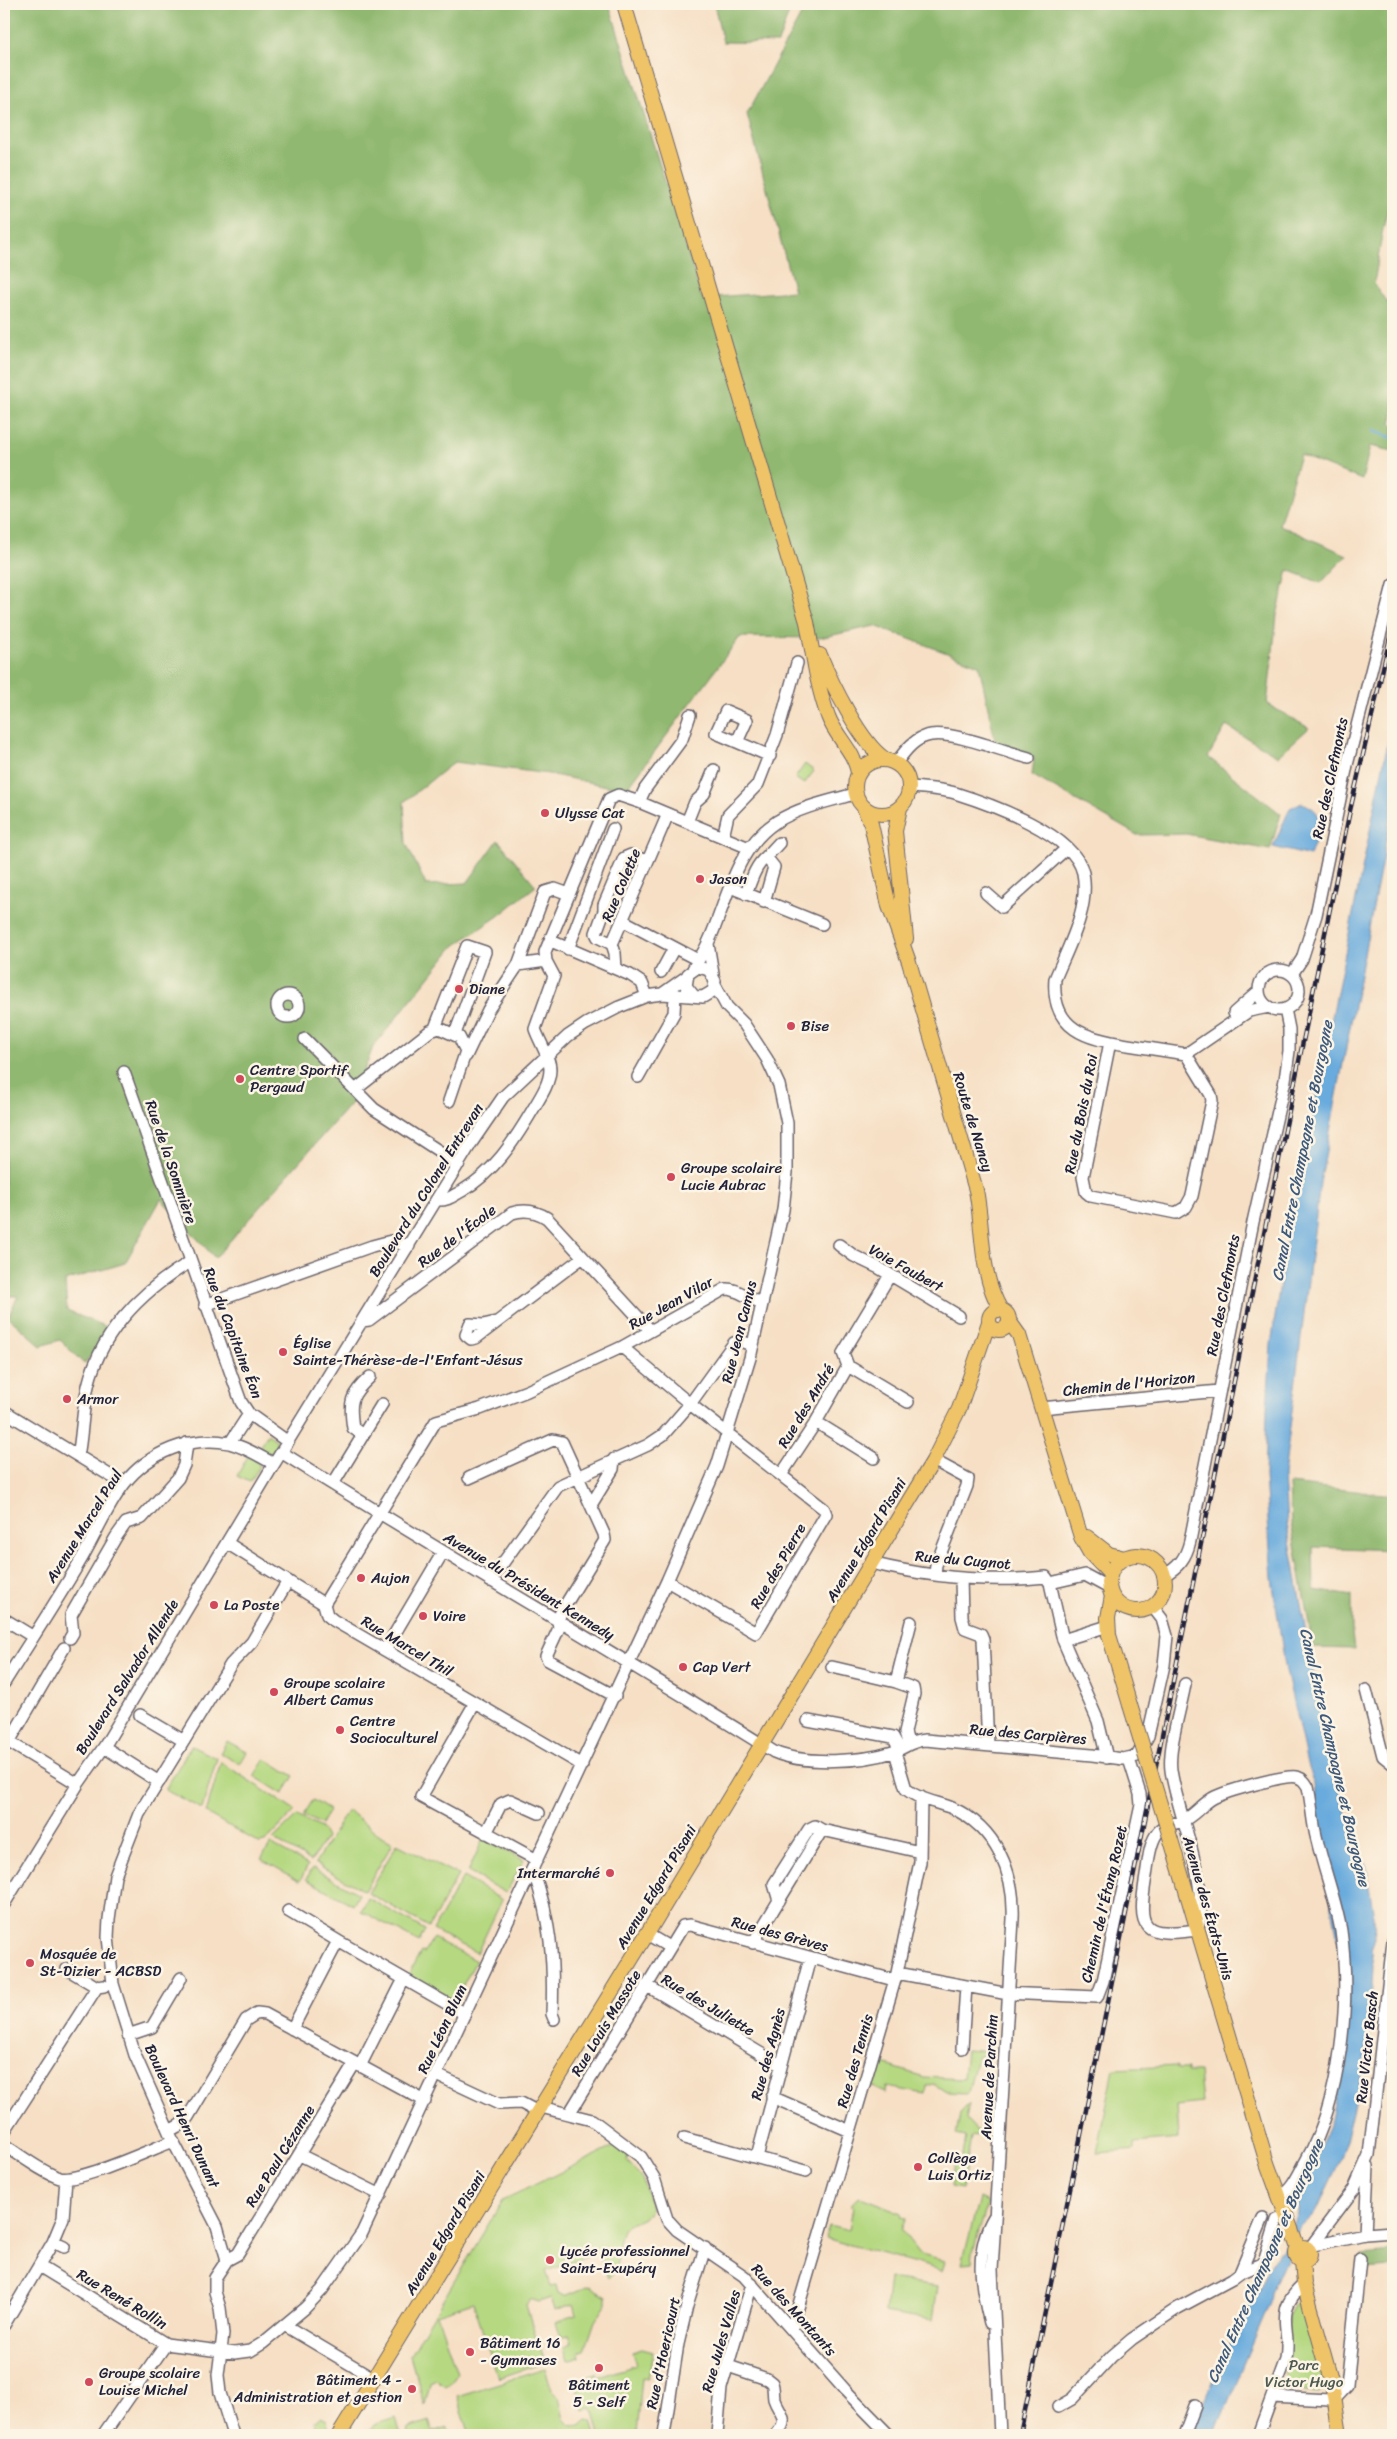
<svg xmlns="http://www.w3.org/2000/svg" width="1397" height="2439" font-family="Sriracha,sans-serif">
  <rect width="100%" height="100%" fill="#fcf5e5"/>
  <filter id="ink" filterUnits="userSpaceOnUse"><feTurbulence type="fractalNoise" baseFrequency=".02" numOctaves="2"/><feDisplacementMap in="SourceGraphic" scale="10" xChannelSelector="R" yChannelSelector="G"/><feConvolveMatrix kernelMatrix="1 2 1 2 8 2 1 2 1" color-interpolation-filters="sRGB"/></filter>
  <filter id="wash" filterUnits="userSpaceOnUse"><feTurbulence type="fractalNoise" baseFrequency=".0096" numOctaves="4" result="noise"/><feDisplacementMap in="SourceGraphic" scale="20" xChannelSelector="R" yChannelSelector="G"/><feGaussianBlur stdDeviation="1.12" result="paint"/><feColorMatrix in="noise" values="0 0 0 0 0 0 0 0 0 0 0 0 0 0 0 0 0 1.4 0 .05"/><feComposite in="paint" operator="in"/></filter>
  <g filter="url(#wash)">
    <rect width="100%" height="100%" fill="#f6dfc4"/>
    <path fill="#b5d881" stroke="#6c7d5e" d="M805,764L814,771L804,784L795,778Z
      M268,1434L276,1440L277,1445L272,1453L267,1454L257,1450Z
      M248,1456L257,1461L260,1466L250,1482L237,1476Z
      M227,1741L247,1752L240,1764L220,1753Z
      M191,1746L217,1758L202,1809L165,1790Z
      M265,1759L294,1776L283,1794L254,1776Z
      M221,1762L295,1811L265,1842L259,1843L206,1813Z
      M313,1800L329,1810L321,1824L303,1816Z
      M348,1810C363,1821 376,1834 393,1843L364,1891L315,1863Z
      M297,1816L321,1828L326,1838L311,1861L273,1839Z
      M483,1839L524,1860L506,1893L468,1872Z
      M271,1844L308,1865L300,1881L261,1859Z
      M397,1844L458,1875L429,1927L368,1893Z
      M313,1868L359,1894L353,1905L306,1879Z
      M463,1877L502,1900L477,1953L433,1930Z
      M368,1898L425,1930L419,1942L361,1911Z
      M433,1938L476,1961L454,2002L408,1976L421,1952L424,1953Z
      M966,2050L992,2052L977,2057L968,2093L946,2092L934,2084L926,2086L925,2094L887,2087L886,2093L870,2086L877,2062L924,2077L963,2079Z
      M1177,2066V2069H1187V2072H1199L1202,2103L1177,2106L1179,2139L1135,2143V2150L1097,2153L1114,2069Z
      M969,2104L966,2119L980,2134L971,2137L962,2189L951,2187L955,2165L961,2166L966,2137L956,2135L960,2113Z
      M619,2144L629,2151L627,2161L642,2178L651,2208C649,2211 647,2215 644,2218C638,2222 627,2223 623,2230C616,2244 622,2267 608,2278L599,2253L546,2271L551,2286L556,2285L558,2293L565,2296L589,2286L607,2296V2304L595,2321L585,2350L579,2352L580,2357L568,2361L564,2346L571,2343L568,2335L561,2337L556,2322L576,2315L573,2304L555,2310L551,2298L539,2302L530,2299L526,2305L544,2363L498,2378L473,2302L437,2314L457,2373L454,2379L445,2386L436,2379L430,2382L425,2406L410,2355L503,2200Z
      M858,2196L902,2213L901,2217L906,2218L901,2230L921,2255L944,2261L941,2270L825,2238L829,2226L849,2231L853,2207L850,2206Z
      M979,2198L987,2202C984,2223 973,2241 972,2263L962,2264Z
      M889,2279L938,2286L933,2320L885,2312Z
      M1300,2294L1326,2387L1319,2393L1289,2391L1284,2386L1288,2317Z
      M642,2349L653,2352L648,2378L642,2377L637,2435H600L594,2412L591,2408L584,2410L575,2381L596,2374L597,2378L636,2365L632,2352Z
      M545,2369L553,2392L559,2398L564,2418L570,2424L580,2426L587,2420L592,2421L596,2435H470L457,2396Z
      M321,2416L327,2419L328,2427L324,2435H317L315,2421Z
      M395,2418L400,2435H393L392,2433L384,2435H367L374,2425Z
      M429,2421L433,2432L448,2427L450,2435H407L408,2428Z"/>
    <path fill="#90b86f" stroke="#596d55" d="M4,4H609L702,298L794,291L747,114L807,4H1393V183L1382,234L1374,284L1393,311V415L1391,423L1393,424V451L1370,446L1362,480L1300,455L1279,525L1347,555L1321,583L1288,570L1277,615L1267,704L1309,728L1278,756L1226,726L1208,757L1281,814L1270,850L1186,834L1137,835L1032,775L1034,758L996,745L979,665L875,626L819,638L740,637L626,790L549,774L454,762L404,802L406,843L426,885L467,883L498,840L536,886L497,917L454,946L373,1047L352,1102L215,1258L161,1199L125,1263L65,1281L67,1311L112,1329L84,1364L60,1340L41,1346L8,1317L18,1296H4Z
      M714,4H792L778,43L723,42Z
      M1289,1484L1393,1495V1550L1313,1547L1314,1590L1352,1596V1634L1354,1649L1313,1648L1291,1523Z
      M1393,2251V2267L1362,2269L1363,2254Z"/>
    <path fill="#69abdd" stroke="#46668c" d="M1393,717V804L1320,1183L1284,1476L1287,1524L1324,1737L1348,1819L1356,1830L1365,1863L1374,1916L1375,1939L1371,1950L1373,1966L1370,2030L1364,2064L1346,2141L1336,2170L1316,2212L1301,2226L1271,2293L1270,2303L1214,2435H1190L1239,2318L1253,2302L1278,2251L1282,2250L1298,2214V2204L1304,2194L1331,2119L1345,2051L1348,1997L1318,1826L1314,1784L1308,1768L1285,1666L1272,1578L1265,1476L1267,1410L1271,1345L1285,1248Z
      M1302,803C1331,813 1317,833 1310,856L1273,847L1290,808Z"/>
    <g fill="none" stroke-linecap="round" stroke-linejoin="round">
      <path stroke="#69abdd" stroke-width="2.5" d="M1373,431L1393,438"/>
    </g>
  </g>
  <g filter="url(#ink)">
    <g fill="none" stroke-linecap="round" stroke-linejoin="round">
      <defs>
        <path id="minor" d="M737,742L716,733L726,711L747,720L737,742L770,756
          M896,763C905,751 915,737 931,735C952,731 1006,752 1029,758
          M909,787C924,788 940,789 955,793C990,804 1075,834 1083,873C1090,909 1068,947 1055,979C1051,1030 1087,1039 1128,1045C1147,1048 1167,1051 1186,1054L1249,1011L1269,1007
          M639,802L645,789L682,739L690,715
          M687,822L695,802L704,794L714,770
          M723,837L728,815L758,784L777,735L797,663
          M766,857L779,843
          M730,887L822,924
          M986,893L1002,907L1067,848
          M746,894C751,881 755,866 766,857L774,867L764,902
          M622,920L698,960
          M551,941L630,975L642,983L647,996
          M612,944L598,937L596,933L604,911V905L624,858L631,855L646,861
          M708,944L713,974
          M568,949L613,829
          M518,965L546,961
          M616,969L615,953L612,944L668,814
          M693,969C698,961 704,952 708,943C728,900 734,850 776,822C800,807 829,801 855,794
          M1259 990a20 20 0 1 1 40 0a20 20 0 1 1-40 0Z
          M661,972L674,948
          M1292,974L1302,959L1316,915L1347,765L1393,585
          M662,994L686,977
          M277 1006a11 11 0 1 1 22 0a11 11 0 1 1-22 0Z
          M1234,1013L1259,991
          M435,1028L467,946L485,952L455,1034
          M305,1039L374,1109L459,1164
          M1110,1042L1083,1177L1086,1192L1091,1196L1176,1213L1186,1207L1192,1196L1212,1101L1211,1095L1186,1054
          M466,1056L488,1010L518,965L545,892L555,889L569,894
          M124,1072L241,1402L249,1414L288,1442
          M638,1077L674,1013L675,995
          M355,1090L430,1031L439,1028L459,1037L466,1051L449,1101
          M437,1200C447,1201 453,1196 462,1191C494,1172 513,1143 532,1111C539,1099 550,1084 550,1069C550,1057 539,1041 535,1029L554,976L546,961L545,952L609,799L618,795L639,802L749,848
          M839,1245L854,1256L879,1268L959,1316
          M205,1305L372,1246L391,1241L409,1246
          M362,1321L369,1320L512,1213C525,1209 536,1211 547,1218L650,1330
          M496,1322L483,1325L470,1324L466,1335L471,1339L476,1338L583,1257
          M622,1347L725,1289C740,1288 748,1301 762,1302
          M848,1366L908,1402
          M1041,1408L1219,1391
          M4,1411L124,1484
          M816,1422L874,1458
          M363,1435L353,1428C349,1402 350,1395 370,1377
          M230,1443L249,1414
          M281,1452C444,1555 611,1650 774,1752C804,1765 862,1762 893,1752C905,1748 910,1741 925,1740L1092,1755L1123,1759L1137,1756L1148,1736L1164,1665L1167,1636L1162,1619L1152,1606
          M78,1456C82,1436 82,1416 86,1396C96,1336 140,1292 190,1262
          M933,1460L968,1479L967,1486L936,1565L935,1575
          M781,1475L816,1422L848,1366L843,1353L890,1275
          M469,1478L553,1440L562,1442L604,1534L605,1540L561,1612L558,1621L559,1628L546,1656L548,1660L615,1696
          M333,1484L382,1404
          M591,1505L613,1469L614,1459
          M227,1543L324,1604L327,1615L333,1620L582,1765
          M871,1563C928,1577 988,1583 1046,1577L1050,1583
          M1163,1576C1179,1567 1186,1558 1190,1541L1253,1222L1285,1080L1289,1051V1029L1285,1009
          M961,1578L962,1617L965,1628L981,1634L983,1639L988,1745
          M490,1581L558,1486L648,1445L663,1435L690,1404L734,1343L740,1341L752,1345
          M324,1604L436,1421L480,1409L527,1391L622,1347L690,1404L824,1509L826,1514L756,1633L667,1581
          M4,1619L32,1636
          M1108,1626L1063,1640L1050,1583L1085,1575L1109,1588
          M70,1638L73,1633L71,1615L116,1537L126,1523L142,1518L178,1478L184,1465L187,1443
          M1063,1640L1098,1721L1107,1758
          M385,1650L443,1552
          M832,1667L896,1682L913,1688L914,1694L905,1732L908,1743
          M896,1682L911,1622
          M4,1683C29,1643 55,1604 79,1563C94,1538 106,1508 124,1484C148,1453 191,1435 229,1443C245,1447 260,1456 274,1464
          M1185,1684C1181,1707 1168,1748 1171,1770C1177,1814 1212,1888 1197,1930C1142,1937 1137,1930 1146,1876C1148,1864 1149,1846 1156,1835C1162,1825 1172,1825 1182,1821C1193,1817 1202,1804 1213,1798C1224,1792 1286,1774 1297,1777C1303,1779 1305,1782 1308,1787C1312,1805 1312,1822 1317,1840C1324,1870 1336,1901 1341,1931C1351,2002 1341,2099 1306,2161C1299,2173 1292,2192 1279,2196
          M1366,1690L1383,1756L1393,1764
          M475,1703L421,1797L537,1860
          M140,1715L184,1741
          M808,1721L893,1737L899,1748
          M4,1739L78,1784
          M9,1742L64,1648
          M104,1747L159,1782
          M895,1752L906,1789C919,1800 937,1802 952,1808C997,1828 1015,1874 1013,1919L992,2270L1000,2435
          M486,1833L501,1804L510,1800L539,1813
          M533,1870C551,1920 554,1961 552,2014L554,2019
          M779,1901L774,1884L809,1829L815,1826L822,1830
          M4,1904L78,1784L104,1747L274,1464L470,1145L503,1097L568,1036L586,1024L619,1007L647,996L662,994L703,997L713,991L715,981L709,970L698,967L688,974L686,986L694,996
          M288,1911L338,1941
          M647,1934L669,1947
          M753,1943L822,1830L920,1852
          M67,1969L97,1987L104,1986
          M897,1973L1003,1993L1097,1997L1103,1981L1141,1805L1140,1794L1129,1759
          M646,1985L780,2065
          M292,2029L338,1941L465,2014
          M128,2035L152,2027L181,1978
          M962,2048L966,1986
          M360,2066L404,1979
          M437,2075L499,2104L521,2103L538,2112
          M772,2097L850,2131
          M541,2107L592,2120L641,2157L654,2178L667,2219L677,2230L744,2276L845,2390L889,2435
          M569,2114L683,1926L690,1925L894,1980
          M169,2131L180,2125L188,2117L246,2020L257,2013L265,2014L425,2101
          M4,2132L97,1987
          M684,2138L806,2171
          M4,2145C20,2155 43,2173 60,2178C79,2183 152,2149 173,2141
          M300,2155L381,2195
          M757,2157L810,1958
          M1365,2234L1368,2166
          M53,2242L64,2247
          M1313,2245L1365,2234L1393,2232
          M1309,2249L1354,2189L1369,2155L1393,1941
          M227,2260L238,2254L355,2063
          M39,2266L166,2344L235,2353L250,2351L263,2343L305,2308L322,2290L362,2233L667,1581L717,1466L750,1358L783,1210L787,1172V1123L779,1085L767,1059L744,1024L727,1007L715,985
          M1240,2273L1261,2264L1265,2259L1277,2220L1286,2217
          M990,2323C981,2288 974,2250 994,2217
          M4,2325L53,2242L63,2218L66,2179
          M286,2326L375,2379
          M792,2328L897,1973L920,1862L921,1797
          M728,2366L767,2379L772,2383C774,2388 773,2393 774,2399C779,2414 791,2418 776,2435
          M1272,2397L1330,2400L1335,2399L1347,2386L1360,2259
          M1058,2407L1072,2399L1112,2356L1132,2339L1178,2308L1232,2279L1240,2273L1263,2218
          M103,2435L166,2344
          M233,2435L220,2393L218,2375L223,2334L220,2308L215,2292V2278L227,2260L217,2226L173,2141L135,2055L113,1984L108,1937L109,1919L115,1876L139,1814L231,1664L252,1642L288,1581
          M664,2435L678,2344L687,2306L705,2248
          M717,2435L721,2388L752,2284
          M1184,2435L1195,2406
          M1258,2435L1286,2359C1292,2325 1272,2313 1304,2284"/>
        <path id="major" d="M624,4L807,622C813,653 817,687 828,716C835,736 855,752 858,773
          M820,655C831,682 861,744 885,759
          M855 787a27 27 0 1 1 54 0a27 27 0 1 1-54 0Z
          M864,808L871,824L889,906L909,962L976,1190C984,1231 979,1273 1001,1310
          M900,808L895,831L906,939
          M989 1320a10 10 0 1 1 20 0a10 10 0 1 1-20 0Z
          M1009,1321L1019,1335L1081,1537L1090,1553L1110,1574
          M1087,1537L1109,1554L1124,1558
          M1109 1583a28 28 0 1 1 56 0a28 28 0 1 1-56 0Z
          M1112,1596L1108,1618L1109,1635L1130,1705
          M1171,1840L1267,2163L1298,2248
          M1296 2254a7 7 0 1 1 14 0a7 7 0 1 1-14 0Z
          M1302,2261L1304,2284L1332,2384L1340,2435
          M339,2435L647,1934L933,1461L959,1409L989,1322"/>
      </defs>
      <use href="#minor" stroke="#6c646b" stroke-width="14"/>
      <use href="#major" stroke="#6c646b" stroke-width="16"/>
      <use href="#minor" stroke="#fff" stroke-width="11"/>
      <use href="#major" stroke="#efc469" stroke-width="14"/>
      <defs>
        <path id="rail" d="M1020,2435L1349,815L1393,625"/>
      </defs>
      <use href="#rail" stroke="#22223b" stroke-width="4.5"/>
      <use href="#rail" stroke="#fcf5e5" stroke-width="2.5" stroke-dasharray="8" stroke-linecap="butt"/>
      <defs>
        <path id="major-bridge" d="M1130,1705L1171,1840"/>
      </defs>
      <use href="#major-bridge" stroke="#6c646b" stroke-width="16" stroke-linecap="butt"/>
      <use href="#major-bridge" stroke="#efc469" stroke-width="14"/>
    </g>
  </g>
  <g fill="#d1495b" stroke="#fcf5e5" stroke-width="2">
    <circle cx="545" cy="813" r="5"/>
    <circle cx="700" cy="879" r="5"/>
    <circle cx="459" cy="989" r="5"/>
    <circle cx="791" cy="1026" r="5"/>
    <circle cx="240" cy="1079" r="5"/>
    <circle cx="671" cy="1177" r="5"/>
    <circle cx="283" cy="1352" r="5"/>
    <circle cx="67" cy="1399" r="5"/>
    <circle cx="361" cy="1578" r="5"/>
    <circle cx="214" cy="1605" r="5"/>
    <circle cx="423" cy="1616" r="5"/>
    <circle cx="683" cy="1667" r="5"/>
    <circle cx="274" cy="1692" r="5"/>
    <circle cx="340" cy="1730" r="5"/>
    <circle cx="610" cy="1873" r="5"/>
    <circle cx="30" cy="1963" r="5"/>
    <circle cx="918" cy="2167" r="5"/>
    <circle cx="550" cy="2260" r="5"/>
    <circle cx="470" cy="2352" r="5"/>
    <circle cx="599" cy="2368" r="5"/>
    <circle cx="89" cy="2382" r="5"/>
    <circle cx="412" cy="2389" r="5"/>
  </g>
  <g text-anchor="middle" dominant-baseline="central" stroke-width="5" stroke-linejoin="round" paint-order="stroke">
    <g font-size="15" fill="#22223b" stroke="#fcf5e5">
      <text transform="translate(1330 778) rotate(-78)">Rue des Clefmonts</text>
      <text transform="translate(621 885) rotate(-67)">Rue Colette</text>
      <text transform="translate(1081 1114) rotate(-79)">Rue du Bois du Roi</text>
      <text transform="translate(973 1122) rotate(73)">Route de Nancy</text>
      <text transform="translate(171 1162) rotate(71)">Rue de la Sommière</text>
      <text transform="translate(426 1190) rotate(-58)">Boulevard du Colonel Entrevan</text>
      <text transform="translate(457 1236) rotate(-37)">Rue de l'École</text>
      <text transform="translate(906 1268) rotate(29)">Voie Faubert</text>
      <text transform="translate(1223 1295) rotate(-79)">Rue des Clefmonts</text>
      <text transform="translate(671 1303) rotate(-29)">Rue Jean Vilar</text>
      <text transform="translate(739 1332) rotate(-76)">Rue Jean Camus</text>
      <text transform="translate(233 1333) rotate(69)">Rue du Capitaine Éon</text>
      <text transform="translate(1129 1384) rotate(-6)">Chemin de l'Horizon</text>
      <text transform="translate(806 1406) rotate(-59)">Rue des André</text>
      <text transform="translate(84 1526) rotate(-58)">Avenue Marcel Paul</text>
      <text transform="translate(866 1540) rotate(-59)">Avenue Edgard Pisani</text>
      <text transform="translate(963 1560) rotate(5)">Rue du Cugnot</text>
      <text transform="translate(778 1566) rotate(-60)">Rue des Pierre</text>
      <text transform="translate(529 1586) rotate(31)">Avenue du Président Kennedy</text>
      <text transform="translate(407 1646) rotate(31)">Rue Marcel Thil</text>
      <text transform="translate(127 1677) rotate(-58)">Boulevard Salvador Allende</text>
      <text transform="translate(1028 1734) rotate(5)">Rue des Carpières</text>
      <text transform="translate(656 1887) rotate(-59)">Avenue Edgard Pisani</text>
      <text transform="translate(1104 1904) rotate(-77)">Chemin de l'Étang Rozet</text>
      <text transform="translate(1208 1908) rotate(74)">Avenue des États-Unis</text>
      <text transform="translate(780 1934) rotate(15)">Rue des Grèves</text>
      <text transform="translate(708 2005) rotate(31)">Rue des Juliette</text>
      <text transform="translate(606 2023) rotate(-59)">Rue Louis Massote</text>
      <text transform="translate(442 2029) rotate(-65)">Rue Léon Blum</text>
      <text transform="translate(1367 2047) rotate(-84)">Rue Victor Basch</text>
      <text transform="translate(768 2054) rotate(-75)">Rue des Agnès</text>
      <text transform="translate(855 2061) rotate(-74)">Rue des Tennis</text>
      <text transform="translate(989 2077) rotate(-87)">Avenue de Parchim</text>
      <text transform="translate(182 2116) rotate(65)">Boulevard Henri Dunant</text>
      <text transform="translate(280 2156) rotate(-58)">Rue Paul Cézanne</text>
      <text transform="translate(445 2233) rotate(-59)">Avenue Edgard Pisani</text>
      <text transform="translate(122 2299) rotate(31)">Rue René Rollin</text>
      <text transform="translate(794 2310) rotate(48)">Rue des Montants</text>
      <text transform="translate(721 2341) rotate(-74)">Rue Jules Valles</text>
      <text transform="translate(663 2353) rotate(-78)">Rue d'Hoericourt</text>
    </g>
    <g font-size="15" fill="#22223b" stroke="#fcf5e5" text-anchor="start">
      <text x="555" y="813">Ulysse Cat</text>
      <text x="710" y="879">Jason</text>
      <text x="469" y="989">Diane</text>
      <text x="801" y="1026">Bise</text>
      <text x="250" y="1070">Centre Sportif<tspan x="250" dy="17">Pergaud</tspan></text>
      <text x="681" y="1168">Groupe scolaire<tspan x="681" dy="17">Lucie Aubrac</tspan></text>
      <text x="293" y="1343">Église<tspan x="293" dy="17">Sainte-Thérèse-de-l'Enfant-Jésus</tspan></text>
      <text x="77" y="1399">Armor</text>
      <text x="371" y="1578">Aujon</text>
      <text x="224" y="1605">La Poste</text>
      <text x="433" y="1616">Voire</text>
      <text x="693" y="1667">Cap Vert</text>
      <text x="284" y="1683">Groupe scolaire<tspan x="284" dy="17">Albert Camus</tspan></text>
      <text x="350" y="1721">Centre<tspan x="350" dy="17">Socioculturel</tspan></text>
      <text x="600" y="1873" text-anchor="end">Intermarché</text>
      <text x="40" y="1954">Mosquée de<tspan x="40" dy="17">St-Dizier - ACBSD</tspan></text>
      <text x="928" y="2158">Collège<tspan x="928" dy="17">Luis Ortiz</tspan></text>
      <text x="560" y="2251">Lycée professionnel<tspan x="560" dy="17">Saint-Exupéry</tspan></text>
      <text x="480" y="2343">Bâtiment 16<tspan x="480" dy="17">- Gymnases</tspan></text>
      <text x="99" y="2373">Groupe scolaire<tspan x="99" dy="17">Louise Michel</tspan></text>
      <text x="402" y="2380" text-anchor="end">Bâtiment 4 -<tspan x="402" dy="17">Administration et gestion</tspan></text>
      <text x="599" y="2385" text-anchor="middle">Bâtiment<tspan x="599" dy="17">5 - Self</tspan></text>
    </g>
    <g font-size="15" fill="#4e5950" stroke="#fcf5e5">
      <text x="1304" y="2365">Parc<tspan x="1304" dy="17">Victor Hugo</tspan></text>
    </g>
    <g font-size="16" font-style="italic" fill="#3e597c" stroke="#fcf5e5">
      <text transform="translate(1302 1151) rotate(-79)">Canal Entre Champagne et Bourgogne</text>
      <text transform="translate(1335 1757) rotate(77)">Canal Entre Champagne et Bourgogne</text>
      <text transform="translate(1265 2261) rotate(-66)">Canal Entre Champagne et Bourgogne</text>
    </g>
  </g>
  <rect width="1397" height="2439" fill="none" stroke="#fcf5e5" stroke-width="20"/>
</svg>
